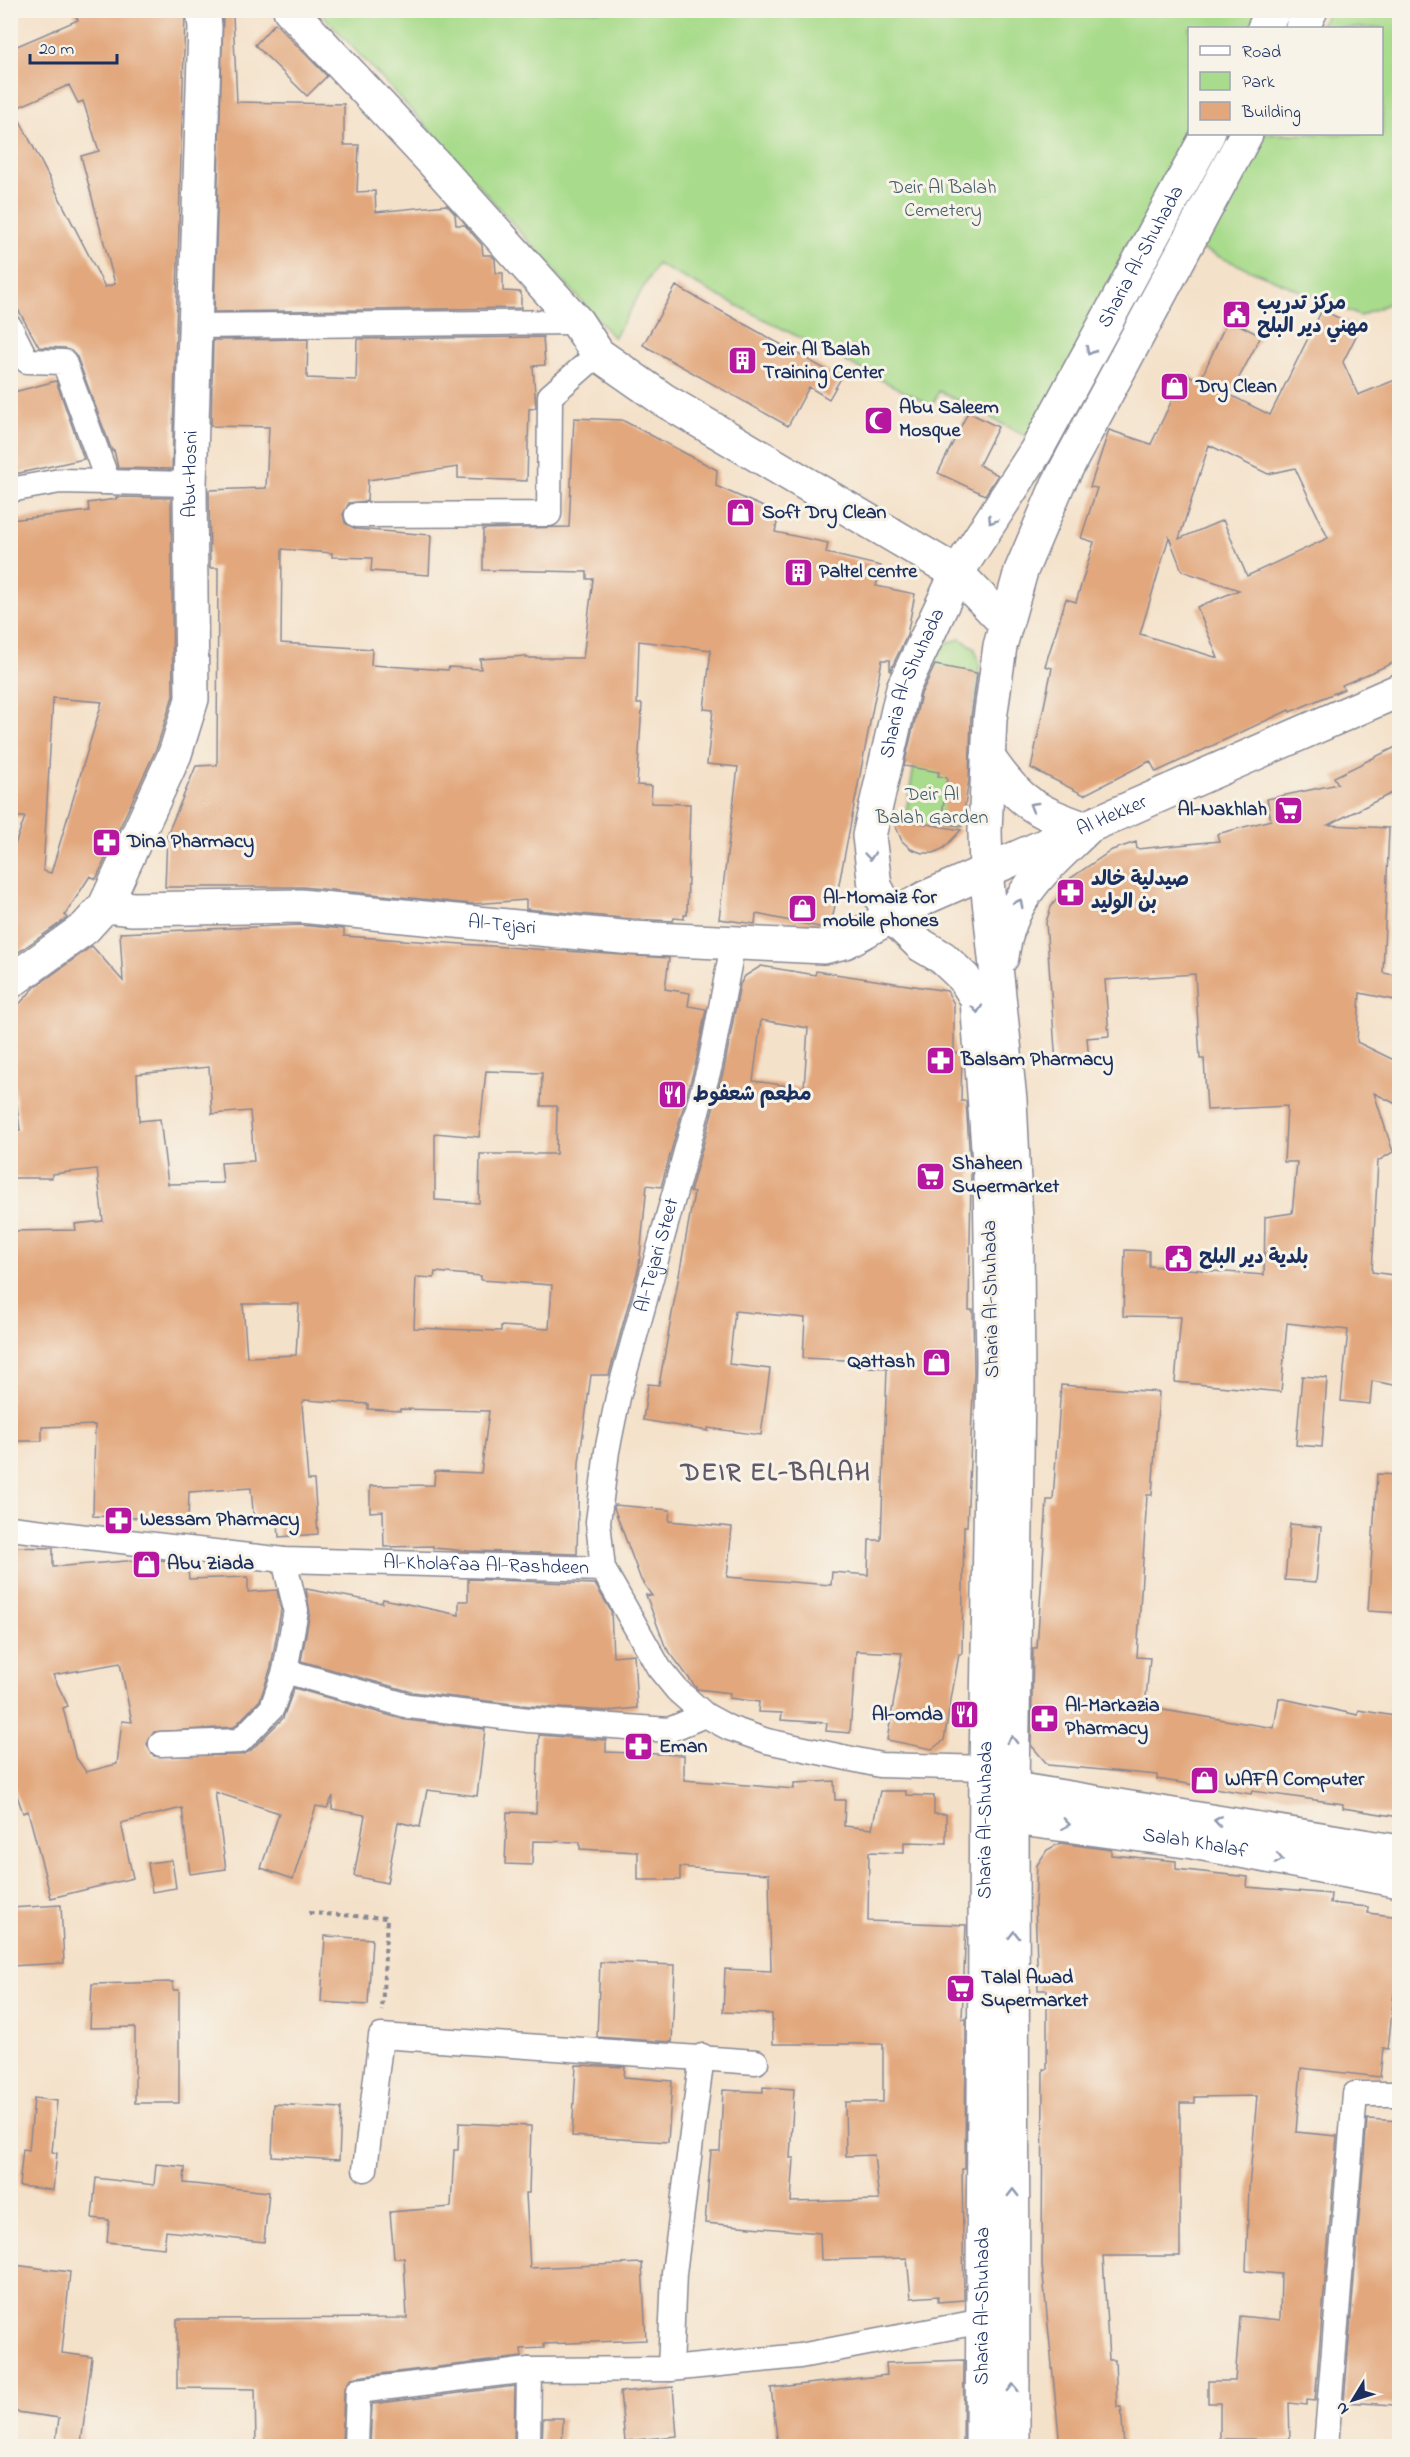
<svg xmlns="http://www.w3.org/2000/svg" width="1410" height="2457" font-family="'Indie Flower','Playpen Sans Arabic',sans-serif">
  <rect width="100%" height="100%" fill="#f7f3e8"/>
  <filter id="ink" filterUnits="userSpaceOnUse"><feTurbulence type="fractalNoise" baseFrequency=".0167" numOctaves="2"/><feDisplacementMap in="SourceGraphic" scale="12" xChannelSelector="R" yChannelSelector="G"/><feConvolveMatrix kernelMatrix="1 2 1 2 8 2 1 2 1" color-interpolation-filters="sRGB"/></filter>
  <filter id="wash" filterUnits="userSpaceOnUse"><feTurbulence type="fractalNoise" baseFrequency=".008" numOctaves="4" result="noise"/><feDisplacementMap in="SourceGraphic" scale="24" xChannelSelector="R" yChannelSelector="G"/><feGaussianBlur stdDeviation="1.35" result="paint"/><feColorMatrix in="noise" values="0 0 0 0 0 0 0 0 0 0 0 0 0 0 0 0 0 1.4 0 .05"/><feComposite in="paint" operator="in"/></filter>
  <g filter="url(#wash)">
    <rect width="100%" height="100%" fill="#f4e1c9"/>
    <path fill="#a8db8b" stroke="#628574" stroke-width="1.5" d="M319,11H1260L1251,28H1190V134L1029,438L939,391L932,406L657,264L614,338L427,127Z
      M1329,11H1399V299L1360,316L1198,248L1261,134H1382V28H1319Z
      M960,639L974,647L980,663L955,827L942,839L912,831L905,818L933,655L943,644Z"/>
    <g id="blocks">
      <path fill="#e2a77d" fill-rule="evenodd" d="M72,10H142L136,14L185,15L172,469L118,468L114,450L112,451L77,357L65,348L39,347L10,295V49L78,20ZM69,85L78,103L83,101L99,151L81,156L115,284L105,287L14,109Z
        M223,16H233L237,102L344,104V145H359L357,192L375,191L376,212L447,205L455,214L456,225H465L482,245L483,255H491L495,259L496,273H503V291L521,292V308L214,312Z
        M275,23L327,76L307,96L255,45Z
        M676,286L841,378L829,399L809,387L788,426L643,345Z
        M1322,310L1360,328L1343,362L1358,395L1400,378V660L1342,685L1344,689L1290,712L1289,710L1156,772L1150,761L1084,795L1031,768L1052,668L1045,666L1066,599L1076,602L1094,542L1081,538L1097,488L1090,487L1109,430L1151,444L1185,373L1200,381L1228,319L1261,336L1230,395L1270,415ZM1209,445L1268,474L1295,468L1328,538L1247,576L1223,520L1179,539ZM1169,537L1182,571L1239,590L1197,607L1218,658L1140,634Z
        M543,337L545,365L533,366L536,408L529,409L527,481L458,478V467L368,480L367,501L349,503L343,514L345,523L356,529L431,535L429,575L371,571L372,558L332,557V553L282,549L281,643L372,649L371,665L448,670L449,667L481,669L480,659L526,656V658H583L593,579H587V572L483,570V529L569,527L574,418L622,420L717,470L716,486L779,514L775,532L828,543L826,553L881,566L876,586L915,594L907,635L890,671V660H882L831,926L824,928L756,914L755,924L719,919L738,767L707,764L713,710L704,709L711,650L639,641L637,704H642L637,785L652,786L651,803L690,804L687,915H684V919L674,918L673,921L633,919L526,909V900L472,904L302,887H165L167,835L196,766L217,765L218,568H210L209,490L266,488L269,427L211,426L213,340L308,339L307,378L356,380L357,339Z
        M56,381L84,459L10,475V393Z
        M968,412L998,427L979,465L998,475L985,495L938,473Z
        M116,497L171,498L173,696L157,747L96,879L90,876L65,915L67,918L13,956L10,953V858L25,817H10V520L89,511L88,503L116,499ZM53,698L102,702L51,873L43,871Z
        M935,665L977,673L971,718L969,779L962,826L941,823L947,778L938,776L939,772L904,766L921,694Z
        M1400,745V789L1328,825L1389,828L1383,973L1400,976V1001L1360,993L1357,1042L1400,1063V1106L1374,1093L1393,1152L1378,1161L1372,1272L1400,1276V1386L1372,1381L1370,1404L1341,1401L1348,1330L1287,1323L1281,1392L1175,1382L1181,1317L1123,1316L1125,1250L1149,1251V1266L1264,1275L1265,1217L1292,1213L1297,1162H1284L1287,1106L1207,1110L1204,1059H1200L1195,974L1105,980L1109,1036L1087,1038L1089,1061L1056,1064L1046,922L1051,907L1071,878L1112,850L1136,842L1137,849L1219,841L1217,834L1271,820L1267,799L1338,784L1334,777Z
        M892,818L961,830L944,848L934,853H922L911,849L902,841Z
        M299,925L344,929V936L669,958L665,989L690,993L688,1006L706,1009L696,1062L661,1187L647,1185L639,1266L609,1375H591L579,1463L577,1554L468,1551L433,1548V1546L384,1547L383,1511L370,1512V1486L434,1485L435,1471L481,1473L489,1411L400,1409V1411L368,1409V1404L305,1400L302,1403L308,1480H314L318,1534L279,1537L278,1523L254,1522L251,1488L189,1492L188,1520L93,1516L95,1425L42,1427V1441H10V1231L76,1230L75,1224L103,1221L97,1169L52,1174V1178H10V1130H20L10,1053V1014L35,987L92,946L123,981L120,933ZM209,1067L212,1114L250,1111L254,1161L221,1163L223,1183L168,1184L160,1119L139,1121L137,1074ZM486,1071L542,1073L541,1106H557L556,1154H480L479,1203L435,1200V1133L479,1137ZM435,1272L481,1276V1280L552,1285L549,1329L501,1326V1331L414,1328L416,1277L434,1278ZM243,1304H299L296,1355L247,1357Z
        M761,966L815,975L816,971L947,991L954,1004V1053H962L961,1101H966L971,1176L969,1310H973L974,1372L967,1526H964L962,1654H959L944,1740L932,1749L887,1740L902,1653L856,1651L850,1733L826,1731L827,1723L781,1720L782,1713L758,1712L759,1702L729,1698L730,1693L697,1689L665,1646L646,1595L652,1596L641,1580L614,1508L615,1505L670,1510L669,1521L732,1527L727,1577L831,1585L832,1572L868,1575L869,1540H881L887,1368L866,1367V1361L803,1358L805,1318L735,1311L729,1364L770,1369L761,1435L708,1428V1431L643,1420L648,1384L659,1385L694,1193L690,1192L724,1069L740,984L745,976ZM761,1020L808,1028L804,1088L753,1081Z
        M1302,1376L1327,1378L1322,1447L1296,1445Z
        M1061,1385L1159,1392L1152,1495H1147L1137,1657L1150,1658L1145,1707L1274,1728L1279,1698L1358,1715L1359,1710L1400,1717V1817L1343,1808V1804L1252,1791L1251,1794L1157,1779V1775L1048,1765L1031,1745L1033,1648H1037L1047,1500H1053Z
        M1377,1474L1400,1475V1613L1368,1611Z
        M1290,1524L1321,1527L1316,1582L1285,1580Z
        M10,1547L53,1548V1567L151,1559L187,1563L189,1579L248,1577V1592L277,1590L281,1610L271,1667L260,1700L234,1727L154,1732L147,1744L154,1756L241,1755L250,1751L283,1718L294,1688L405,1720L485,1729L477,1796L427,1790L420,1827L398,1822L387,1883L354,1876L365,1815L332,1809L333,1796L327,1808L316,1806L293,1879L261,1868L279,1813L215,1792L226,1869L190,1874L182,1808L121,1823L133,1878L51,1898L28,1811L23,1813L10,1775ZM120,1663L132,1722L122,1721L117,1764L86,1772L75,1756L63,1708L68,1706L53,1675Z
        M468,1579L595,1584L611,1611L613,1656L634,1654L637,1708L608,1711L530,1706L412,1692L301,1661L310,1612L306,1589L382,1603L383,1599L459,1615V1601H468Z
        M539,1735L606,1740V1752L684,1755V1780L794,1789V1783L834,1781L835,1800H845L844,1826L872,1829L880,1791H906V1795L934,1796V1814H946V1843L904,1842V1853L869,1852L868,1921L966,1925L962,2019H966L965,2169H962L964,2300L938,2302V2296L911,2298L907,2258L821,2260L820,2233L705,2223L711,2151H720L723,2090L763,2092V2087L794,2089L790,2158H794L791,2202L879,2200L874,2155L846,2156L845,2102H883V2044H773L772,2014L723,2012L725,1969L771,1971L769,1874L680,1867V1880H638V1852L580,1849V1842L533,1841L532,1865L505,1864L507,1812L536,1813Z
        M1060,1843L1111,1850V1855L1176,1861V1869L1248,1877L1247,1887L1331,1894L1330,1903L1368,1907V1913L1400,1917V1994L1394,1993L1388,2049L1383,2048L1380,2077L1301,2068L1296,2132L1337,2136L1315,2401L1307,2400V2405L1289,2403L1290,2439H1220V2403H1208V2381H1235L1240,2316L1280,2320L1281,2274L1246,2271L1249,2188L1257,2096L1195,2097V2103H1180V2256H1103L1109,2360H1115L1117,2407H1121L1124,2446H1060L1042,2265L1043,2069H1047V1990H1038L1035,1904L1037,1865L1047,1850Z
        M172,1860L176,1888L152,1892L148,1863Z
        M61,1905L64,1963L10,1966V1908Z
        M325,1936L372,1939L368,2005L321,2002Z
        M600,1962L675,1965L672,2042L597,2037Z
        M173,1982V1990H179V2103H135V2027L90,2028L92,1984Z
        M576,2065L625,2067L624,2077L672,2081L668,2142L572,2136Z
        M34,2098L57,2101L52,2152L57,2153L53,2190L19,2186L23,2149L29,2150Z
        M274,2104L341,2108L339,2160L272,2156Z
        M1367,2119L1400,2121V2331L1395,2405L1344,2402Z
        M459,2123L531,2126L529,2193H526L530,2268L642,2263L646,2340L544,2344V2348L521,2349L522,2357L356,2377L350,2380L344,2390L342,2446H256L255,2389L177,2388V2319L407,2318L404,2258H394L390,2212L451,2207L454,2150H458Z
        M156,2164L185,2167L184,2183L269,2192L264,2242L166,2231L164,2248L107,2242L109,2220L92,2218L96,2178L154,2185Z
        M14,2265L70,2272L62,2353L92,2357L81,2444L56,2440L59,2418L10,2411V2303Z
        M964,2360L963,2446H805L804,2443L778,2446L771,2388L887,2375L886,2363Z
        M515,2386L514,2446H370L372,2404Z
        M673,2387L677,2436L625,2441L620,2392Z
        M543,2418H563L562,2446H542Z"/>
    </g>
  </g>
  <g filter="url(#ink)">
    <use href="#blocks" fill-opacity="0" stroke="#888894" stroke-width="1.5"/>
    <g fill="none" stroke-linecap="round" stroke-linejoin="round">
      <defs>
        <g id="street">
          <path d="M196,326L577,322"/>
          <path d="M10,327L27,361L64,362L108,482"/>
          <path d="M10,490L60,481L190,484"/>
          <path d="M357,515L549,514L550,396L598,354"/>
          <path id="s1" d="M10,1528L284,1560L603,1569L659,1668L677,1690L705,1715L729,1728L767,1741L880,1765L986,1768"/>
          <path id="s2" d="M603,1569L598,1522L607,1451L618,1397L710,1065L733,944"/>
          <path d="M285,1671L409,1706L529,1720L669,1730L705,1715"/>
          <path d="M161,1744L240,1741L272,1708L285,1671L296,1610L284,1560"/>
          <path d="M365,2169L381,2036L756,2062"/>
          <path d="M670,2369L674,2273L702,2056"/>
          <path d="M356,2446L358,2391L529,2370L670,2369L800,2356L983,2321"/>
          <path d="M528,2446L529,2370"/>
          <path d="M1326,2446L1355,2094H1400"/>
        </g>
        <g id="secondary">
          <path d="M290,10L434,163L577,322L598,354L664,400L957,573L1006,624"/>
          <path d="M1264,28L1274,10"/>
          <path d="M1302,28L1311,10"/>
          <path d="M988,757C1019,803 1036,811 1086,829C1045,869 1010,895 1002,957"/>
          <path id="s3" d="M105,906L133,909L300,906L632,938L824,947L845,942L927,897L1400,690"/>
          <path id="s4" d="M10,982L85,928L105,906L175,754L192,699L190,484L205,27L203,10"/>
          <path d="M990,1785L1400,1852"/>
          <path id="s5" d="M991,1815L1193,1842L1400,1881"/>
          <path id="s6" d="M982,2446L986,1768L993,1362L990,1175L977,999L964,978L943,958L921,945L891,916L875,886L869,836L903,688L957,573L1036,451L1208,134"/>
          <path d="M1013,2446L1012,1788L1018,1390L1017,1242L1010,1100L986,872L985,831L990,719L1000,646L1021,571L1058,484L1246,134"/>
        </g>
      </defs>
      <use href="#street" stroke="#888894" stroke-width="27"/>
      <use href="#secondary" stroke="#888894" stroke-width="36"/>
      <path stroke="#888894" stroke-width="4" stroke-dasharray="4.5 4.5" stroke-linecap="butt" d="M309,1913L387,1918L382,2011"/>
      <use href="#street" stroke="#fff" stroke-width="24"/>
      <use href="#secondary" stroke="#fff" stroke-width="33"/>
    </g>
    <defs><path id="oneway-chevron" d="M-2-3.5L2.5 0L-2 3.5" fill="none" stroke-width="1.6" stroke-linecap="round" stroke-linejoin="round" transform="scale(1.5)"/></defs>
    <g stroke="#8d97ae">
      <use href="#oneway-chevron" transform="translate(1090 351) rotate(118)"/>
      <use href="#oneway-chevron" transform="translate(992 520) rotate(123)"/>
      <use href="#oneway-chevron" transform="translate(1033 806) rotate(-149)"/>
      <use href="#oneway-chevron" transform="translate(870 856) rotate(85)"/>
      <use href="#oneway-chevron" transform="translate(1019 903) rotate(-63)"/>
      <use href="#oneway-chevron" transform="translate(977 1009) rotate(85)"/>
      <use href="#oneway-chevron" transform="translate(1012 1740) rotate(-89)"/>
      <use href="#oneway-chevron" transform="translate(1218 1821) rotate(-171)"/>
      <use href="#oneway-chevron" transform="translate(1066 1824) rotate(8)"/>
      <use href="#oneway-chevron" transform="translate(1279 1859) rotate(11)"/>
      <use href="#oneway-chevron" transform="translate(1014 1935) rotate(-90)"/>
      <use href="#oneway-chevron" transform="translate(1013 2193) rotate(-90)"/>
      <use href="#oneway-chevron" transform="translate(1013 2388) rotate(-90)"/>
    </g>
  </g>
  <defs>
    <symbol id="civic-square" viewBox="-11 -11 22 22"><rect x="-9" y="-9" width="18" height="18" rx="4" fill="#b5179e" stroke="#f7f3e8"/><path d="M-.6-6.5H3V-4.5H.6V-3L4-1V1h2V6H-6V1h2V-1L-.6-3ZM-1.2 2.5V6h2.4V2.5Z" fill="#fff"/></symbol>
    <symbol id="building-square" viewBox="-11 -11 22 22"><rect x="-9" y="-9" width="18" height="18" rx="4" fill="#b5179e" stroke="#f7f3e8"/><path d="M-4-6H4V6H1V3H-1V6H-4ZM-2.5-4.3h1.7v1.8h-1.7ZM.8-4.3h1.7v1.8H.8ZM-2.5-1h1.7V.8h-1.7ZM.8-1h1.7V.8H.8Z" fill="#fff"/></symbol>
    <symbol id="shop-square" viewBox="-11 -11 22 22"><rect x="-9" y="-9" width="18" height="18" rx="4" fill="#b5179e" stroke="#f7f3e8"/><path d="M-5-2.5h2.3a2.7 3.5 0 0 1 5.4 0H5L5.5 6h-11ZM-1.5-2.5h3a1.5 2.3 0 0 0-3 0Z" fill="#fff"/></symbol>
    <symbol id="mosque-square" viewBox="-11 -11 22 22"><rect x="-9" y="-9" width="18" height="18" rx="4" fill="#b5179e" stroke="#f7f3e8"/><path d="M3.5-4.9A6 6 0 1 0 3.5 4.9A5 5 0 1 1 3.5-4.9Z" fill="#fff"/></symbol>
    <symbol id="supermarket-square" viewBox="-11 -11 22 22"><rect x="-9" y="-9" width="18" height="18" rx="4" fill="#b5179e" stroke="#f7f3e8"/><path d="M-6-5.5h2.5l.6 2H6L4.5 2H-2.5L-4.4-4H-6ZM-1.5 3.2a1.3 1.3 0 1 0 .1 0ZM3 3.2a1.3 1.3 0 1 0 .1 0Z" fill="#fff"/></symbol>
    <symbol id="pharmacy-square" viewBox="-11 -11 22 22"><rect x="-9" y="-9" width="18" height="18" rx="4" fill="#b5179e" stroke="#f7f3e8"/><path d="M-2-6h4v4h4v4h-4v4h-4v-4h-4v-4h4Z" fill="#fff"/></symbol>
    <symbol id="restaurant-square" viewBox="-11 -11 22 22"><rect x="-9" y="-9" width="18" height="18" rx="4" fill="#b5179e" stroke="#f7f3e8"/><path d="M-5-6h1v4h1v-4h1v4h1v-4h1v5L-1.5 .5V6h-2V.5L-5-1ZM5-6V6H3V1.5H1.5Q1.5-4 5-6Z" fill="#fff"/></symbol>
  </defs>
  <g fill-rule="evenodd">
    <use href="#civic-square" x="1220" y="298" width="33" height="33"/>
    <use href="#building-square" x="726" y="344" width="33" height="33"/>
    <use href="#shop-square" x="1158" y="370" width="33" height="33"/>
    <use href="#mosque-square" x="862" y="404" width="33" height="33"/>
    <use href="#shop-square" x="724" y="496" width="33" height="33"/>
    <use href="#building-square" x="782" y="556" width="33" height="33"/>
    <use href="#supermarket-square" x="1272" y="794" width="33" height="33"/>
    <use href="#pharmacy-square" x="90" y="826" width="33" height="33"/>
    <use href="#pharmacy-square" x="1054" y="876" width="33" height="33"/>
    <use href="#shop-square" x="786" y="892" width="33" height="33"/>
    <use href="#pharmacy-square" x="924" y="1044" width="33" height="33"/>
    <use href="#restaurant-square" x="656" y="1078" width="33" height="33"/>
    <use href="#supermarket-square" x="914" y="1160" width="33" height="33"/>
    <use href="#civic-square" x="1162" y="1242" width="33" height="33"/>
    <use href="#shop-square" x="920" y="1346" width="33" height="33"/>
    <use href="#pharmacy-square" x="102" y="1504" width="33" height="33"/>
    <use href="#shop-square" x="130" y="1548" width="33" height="33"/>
    <use href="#restaurant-square" x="948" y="1698" width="33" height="33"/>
    <use href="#pharmacy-square" x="1028" y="1702" width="33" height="33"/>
    <use href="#pharmacy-square" x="622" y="1730" width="33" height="33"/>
    <use href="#shop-square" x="1188" y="1764" width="33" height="33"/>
    <use href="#supermarket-square" x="944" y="1972" width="33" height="33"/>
  </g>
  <g text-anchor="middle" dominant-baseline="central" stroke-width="6" stroke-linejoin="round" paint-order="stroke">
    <g font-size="20" fill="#3e5a69" stroke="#f7f3e8">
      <text x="943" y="188">Deir Al Balah<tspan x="943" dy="23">Cemetery</tspan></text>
      <text x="932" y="795">Deir Al<tspan x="932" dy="23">Balah Garden</tspan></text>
    </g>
    <g font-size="20" fill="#1b2f5e" stroke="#f7f3e8">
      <text stroke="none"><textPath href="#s6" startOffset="2298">Sharia Al-Shuhada</textPath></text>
      <text stroke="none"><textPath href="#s4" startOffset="572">Abu-Hosni</textPath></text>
      <text stroke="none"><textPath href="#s6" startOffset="1812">Sharia Al-Shuhada</textPath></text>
      <text stroke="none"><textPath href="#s3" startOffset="1038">Al Hekker</textPath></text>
      <text stroke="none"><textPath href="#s3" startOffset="398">Al-Tejari</textPath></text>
      <text stroke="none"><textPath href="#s2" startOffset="321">Al-Tejari Steet</textPath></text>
      <text transform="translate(992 1299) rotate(-91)">Sharia Al-Shuhada</text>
      <text stroke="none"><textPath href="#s1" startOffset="478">Al-Kholafaa Al-Rashdeen</textPath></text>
      <text stroke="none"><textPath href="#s6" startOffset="626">Sharia Al-Shuhada</textPath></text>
      <text stroke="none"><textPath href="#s5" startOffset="206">Salah Khalaf</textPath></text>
      <text stroke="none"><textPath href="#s6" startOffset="140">Sharia Al-Shuhada</textPath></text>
    </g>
    <g font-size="20" font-weight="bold" fill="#1b2f5e" stroke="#f7f3e8" text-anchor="start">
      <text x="1257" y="304">مركز تدريب<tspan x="1257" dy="23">مهني دير البلح</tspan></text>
      <text x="763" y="350">Deir Al Balah<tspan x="763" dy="23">Training Center</tspan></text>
      <text x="1196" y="387">Dry Clean</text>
      <text x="899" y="408">Abu Saleem<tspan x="899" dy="23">Mosque</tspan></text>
      <text x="762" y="513">Soft Dry Clean</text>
      <text x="819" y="572">Paltel centre</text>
      <text x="1267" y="810" text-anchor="end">Al-Nakhlah</text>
      <text x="127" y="842">Dina Pharmacy</text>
      <text x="1091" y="880">صيدلية خالد<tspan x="1091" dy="23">بن الوليد</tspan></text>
      <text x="823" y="898">Al-Momaiz for<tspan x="823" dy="23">mobile phones</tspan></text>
      <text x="961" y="1060">Balsam Pharmacy</text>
      <text x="693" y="1095">مطعم شعفوط</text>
      <text x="952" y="1164">Shaheen<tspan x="952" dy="23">Supermarket</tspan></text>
      <text x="1199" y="1258">بلدية دير البلح</text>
      <text x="915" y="1362" text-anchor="end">Qattash</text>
      <text x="140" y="1520">Wessam Pharmacy</text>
      <text x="167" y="1564">Abu Ziada</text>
      <text x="1065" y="1706">Al-Markazia<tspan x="1065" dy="23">Pharmacy</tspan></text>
      <text x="943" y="1715" text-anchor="end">Al-omda</text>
      <text x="659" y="1747">Eman</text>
      <text x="1225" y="1780">WAFA Computer</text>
      <text x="981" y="1978">Talal Awad<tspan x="981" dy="23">Supermarket</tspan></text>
    </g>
    <g font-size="26" font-weight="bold" letter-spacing="1.5" fill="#615969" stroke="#f7f3e8">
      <text x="776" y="1474">DEIR EL-BALAH</text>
    </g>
  </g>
  <rect width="1410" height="2457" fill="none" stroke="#f7f3e8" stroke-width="36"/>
  <rect x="1188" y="27" width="195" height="108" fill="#f7f3e8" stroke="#9fa5b1" stroke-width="1.5"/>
  <rect x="1200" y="46" width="30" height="9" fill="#ffffff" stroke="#9fa5b1" stroke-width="1.5"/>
  <text x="1242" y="57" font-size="18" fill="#1b2f5e">Road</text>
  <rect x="1200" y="72" width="30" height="18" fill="#a8db8b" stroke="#9fa5b1" stroke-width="1.5"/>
  <text x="1242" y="87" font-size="18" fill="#1b2f5e">Park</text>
  <rect x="1200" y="102" width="30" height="18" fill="#e2a77d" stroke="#9fa5b1" stroke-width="1.5"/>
  <text x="1242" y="117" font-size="18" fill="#1b2f5e">Building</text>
  <g transform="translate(1353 2400) rotate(232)" stroke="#f7f3e8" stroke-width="4.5" paint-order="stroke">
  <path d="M0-4.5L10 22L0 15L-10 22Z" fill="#1b2f5e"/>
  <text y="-9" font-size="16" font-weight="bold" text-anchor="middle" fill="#1b2f5e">N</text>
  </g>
  <path d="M30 54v9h87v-9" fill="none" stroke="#1b2f5e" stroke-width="3"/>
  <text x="39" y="54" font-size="18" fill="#1b2f5e" stroke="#f7f3e8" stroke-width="4.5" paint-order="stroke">20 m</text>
</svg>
